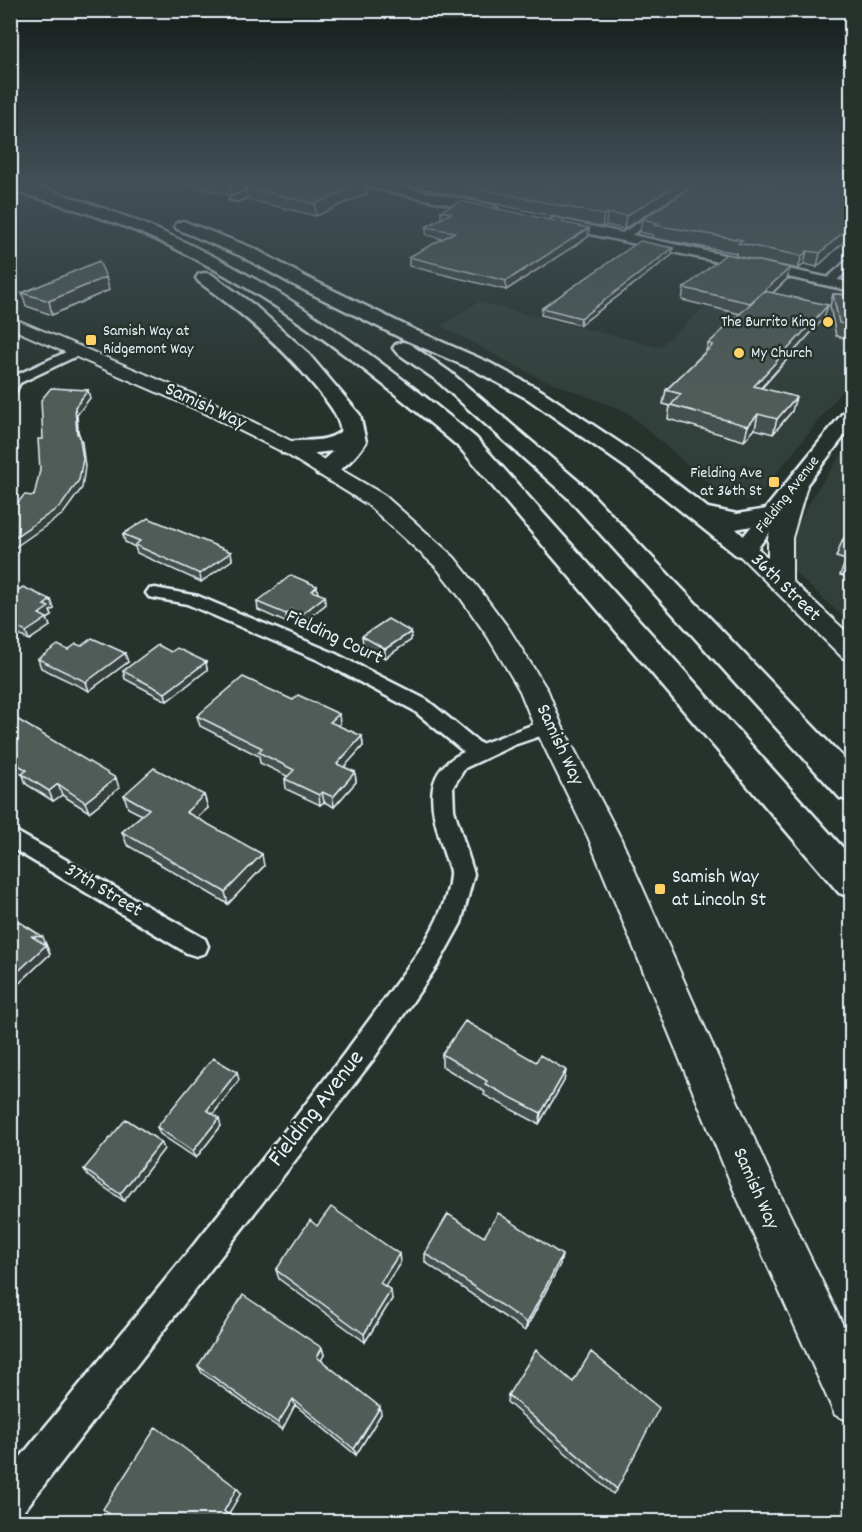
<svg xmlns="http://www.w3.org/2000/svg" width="862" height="1532" font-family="Dekko,sans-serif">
  <rect width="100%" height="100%" fill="#26332d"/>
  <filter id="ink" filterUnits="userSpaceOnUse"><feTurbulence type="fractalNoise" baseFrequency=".0167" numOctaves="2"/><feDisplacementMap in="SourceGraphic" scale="12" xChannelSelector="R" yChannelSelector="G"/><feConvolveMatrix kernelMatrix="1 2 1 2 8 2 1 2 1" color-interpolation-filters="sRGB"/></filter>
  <g filter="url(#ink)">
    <path fill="#333f3a" d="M747,271L851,293V379L754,502L720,493L627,412L535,376L441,326L478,302L659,347Z
      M851,441V624L792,570V535L815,493Z"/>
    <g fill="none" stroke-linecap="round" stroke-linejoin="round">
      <defs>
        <path id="minor" d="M263,184H276L237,201L229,199Z
          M699,184H710L625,239L616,237Z
          M852,256V266L833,284H825V280Z
          M79,346L85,350L83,353L20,383L15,393L10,394V378Z
          M155,588L198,596L332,652L427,700L481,744L548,719L555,721L558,726L555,731L514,745L465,768L453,787L454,810L474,874L461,923L439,963L372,1061L23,1512L10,1517V1470C146,1302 287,1137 412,961C429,938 448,904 450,875C451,869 446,860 444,853C433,814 417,773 464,752L413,710L318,660L187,604L149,597L146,593L149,589Z
          M10,828L205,939L208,946L205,953L196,956L187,953L10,847Z"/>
        <path id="tertiary" d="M366,184H388L492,205L498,209L492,213L372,188Z
          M554,218L852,283V291L549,225L548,222Z
          M852,408V426L753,554L745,555L737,554L734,549L737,544L846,409Z"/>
        <path id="secondary" d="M10,317L221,406L297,444L384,495L454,557L480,590L509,629L548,691L562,726L620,837L765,1163L852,1344V1422L835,1415L735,1193L588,837L534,726L520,691L488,637L462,600L436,567L368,505L283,452L207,414L10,328Z
          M796,479L804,481L807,486L792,538V581L852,637V660L843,658L733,549L737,544C752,540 758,548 768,558V538L785,486L788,481Z"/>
        <path id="motorway" d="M10,184C38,184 68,197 94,205C238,254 360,342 476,438L852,858V898L839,893L460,448C376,376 288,307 190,256C133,226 72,207 10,190Z
          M183,221L253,248L304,276L417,331L488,362L542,391L647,461L708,508L737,514L773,508L782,510L785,515L782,520L736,529L758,549L754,555L745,557L736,555L631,471L528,399L474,370L403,339L292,284L241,256L177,229L175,226L177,223Z
          M205,273L211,274L254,305L306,351L360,415L366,442C355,458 337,479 317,474L313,469L333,451L307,454L282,453L279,448L282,443C302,438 324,445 341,431C338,413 327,402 316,388C282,346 242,313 199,282L196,278L199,274Z
          M403,342L410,344L450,372L585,487L852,767V801L840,798L567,497L436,380L396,352L393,348L396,344Z"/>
      </defs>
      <use href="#minor" stroke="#e8f1f8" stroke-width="5"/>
      <use href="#tertiary" stroke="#e8f1f8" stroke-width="5"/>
      <use href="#secondary" stroke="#e8f1f8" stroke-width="4"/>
      <use href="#motorway" stroke="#e8f1f8" stroke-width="5"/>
      <use href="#minor" fill="#26332d" fill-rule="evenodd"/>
      <use href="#tertiary" fill="#26332d" fill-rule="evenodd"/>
      <use href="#secondary" fill="#26332d" fill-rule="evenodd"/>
      <use href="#motorway" fill="#26332d" fill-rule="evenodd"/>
    </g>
    <path fill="#454f4d" stroke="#e8f1f8" stroke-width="1.5" d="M186,184H366L367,193L316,216L247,199L246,189L231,196Z
      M403,184H695L624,229L606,225L602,227Z
      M852,184V234L817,267L804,264L798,269L736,256V253L652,238L653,235L640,232L642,219Z
      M441,211L589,228L588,237L506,290L409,266V257L443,239L426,235V227L441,219Z
      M672,255L580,325L541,315L542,308Z
      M106,277L109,290L52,315L26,306L22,293Z
      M787,279L773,293L824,318L762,388L792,411L773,434L755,429L744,441L668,419L670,406L663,404L666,390L706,351L708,344L740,314L682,300L684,288Z
      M833,294L852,295V340L836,336L830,306Z
      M852,526V578L840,575L846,560L836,557L842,541Z
      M123,534L231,552L232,560L201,582L137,553L135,547L125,542Z
      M318,593L325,605L302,623L292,619L287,623L258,610L257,602Z
      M10,595L51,600L54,609L50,611L52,616L47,619L50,626L29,640L10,631Z
      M411,632V640L385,658L363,644L362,636Z
      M81,646L128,662L89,691L41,668L38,659Z
      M171,652L206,662L207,670L167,701L125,679L123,671Z
      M10,715L119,788L89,812L62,795L53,801L26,784L23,775L10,767Z
      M197,716L340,724L338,726L362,736L363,746L344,767L355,772L356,782L334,807L324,802L320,805L286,789L285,779L287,776L260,763L259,756L200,726Z
      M124,795H204L208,808L196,818L264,866L228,904L127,845L122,832L142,815L128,808Z
      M10,916L43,937L50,954L11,991Z
      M442,1054L536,1062L566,1070L564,1081L539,1124L484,1095L485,1092L442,1066Z
      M239,1080L213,1114L221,1126L196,1158L160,1134L157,1127Z
      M161,1142L164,1149L124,1201L88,1176L84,1169Z
      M317,1226L399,1254L400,1263L385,1286L392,1299L365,1342L279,1279L276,1270Z
      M484,1237L562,1255L560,1264L525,1331L425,1262V1253Z
      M322,1348L324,1355L321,1360L381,1414L356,1455L295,1405L282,1430L202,1373L198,1366Z
      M508,1395L617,1489L613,1494L507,1402Z"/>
    <path fill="#38403e" stroke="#e8f1f8" stroke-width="1.5" d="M230,184H258L245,187L246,189L231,196Z
      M360,184H366L367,193L316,216L315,204Z
      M678,184H695L624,229L626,216Z
      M607,213L606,225L602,227L604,215Z
      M852,224V234L817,267L820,253Z
      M589,228L588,237L506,290V281Z
      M673,248L672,255L580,325L581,318Z
      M807,251L804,264L798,269L802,256Z
      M790,268L787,279L748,316L750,303Z
      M106,277L109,290L52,315L49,301Z
      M828,305L824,318L750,400L754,386Z
      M88,390L90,398L77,415L79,442L77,434L75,407Z
      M796,397L792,411L773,434L777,419Z
      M758,414L755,429L744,441L748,426Z
      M79,434L82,442L85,467L82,488L63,514L11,550L10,540Z
      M231,552L232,560L201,582L200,574Z
      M317,586L318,595L312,591Z
      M325,596V605L302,623L301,615Z
      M51,600L54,609L50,611L52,616L47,619L50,626L29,640L26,632L44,605Z
      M291,610L292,619L287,623L286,614Z
      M411,632V640L385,658V649Z
      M125,653L128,662L89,691L86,682Z
      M206,662L207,670L167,701L165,693Z
      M339,714L340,724L331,732L330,722Z
      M362,736L363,746L338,774L337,764Z
      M355,772L356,782L334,807L333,797Z
      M116,778L119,788L89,812L85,802Z
      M58,784L62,795L53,801L49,791Z
      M322,792L324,802L320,805L319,795Z
      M204,795L208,808L189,825L186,812Z
      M262,854L264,866L228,904L225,892Z
      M46,945L50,954L11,991L10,979Z
      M566,1070L564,1081L539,1124L541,1113Z
      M237,1072L239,1080L210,1118L207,1110Z
      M219,1118L221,1126L196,1158L193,1151Z
      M161,1142L164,1149L124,1201L120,1194Z
      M399,1254L400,1263L381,1292L380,1283Z
      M562,1255L560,1264L525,1331L527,1323Z
      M391,1290L392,1299L365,1342L364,1334Z
      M322,1348L324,1355L319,1364L317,1357Z
      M293,1399L295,1405L282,1430L278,1423Z
      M380,1407L381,1414L356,1455L354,1449Z
      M237,1488L241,1493L228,1515L224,1511Z"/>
    <path fill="#505c59" stroke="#e8f1f8" stroke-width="1.5" d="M253,184H360L315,204L245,187Z
      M458,184H678L626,216L607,213L604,215Z
      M698,184H852V224L820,253L807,251L802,256L738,243L742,240L654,225L658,223L642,219Z
      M460,201L589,228L506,281L409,257L455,232L426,227L451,213L441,211Z
      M640,241L673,248L581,318L542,308Z
      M726,254L790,268L750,303L684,288Z
      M99,261L106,277L49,301L22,293Z
      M764,291L828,305L754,386L796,397L777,419L758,414L748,426L671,405L681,394L666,390L713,345L708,344Z
      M833,294L852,295V326L839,323Z
      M51,388L88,390L75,407L77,434H79L83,459L79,480L61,506L10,540V513L24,495L34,496L40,470L38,439H43L41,400Z
      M148,518L231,552L200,574L135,545L140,541L123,534Z
      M852,526V544L842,541Z
      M852,550V560L846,559Z
      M291,575L317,586L312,591L325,596L301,615L291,610L286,614L257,602Z
      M23,587L51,600L44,605L49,607L39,614L47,618L26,632L10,624V595Z
      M388,619L411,632L385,649L362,636Z
      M92,638L125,653L86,682L38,659L58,645L68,650L76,644L81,646Z
      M158,645L171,652L177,648L206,662L165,693L123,671Z
      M243,677L293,700L298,695L339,714L330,722L362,736L337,764L355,772L333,797L322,792L319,795L285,779L294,770L258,752L262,748L197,716Z
      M10,715L116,778L85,802L58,784L49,791L22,774L27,770L10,760Z
      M154,768L204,795L186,812L262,854L225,892L122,832L149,809L124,795Z
      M10,916L43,937L31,936L46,945L10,979Z
      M465,1021L536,1062L540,1055L566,1070L541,1113L485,1084L487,1081L442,1054Z
      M213,1058L237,1072L207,1110L219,1118L193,1151L157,1127Z
      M126,1119L161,1142L120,1194L84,1169Z
      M331,1207L399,1254L380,1283L391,1290L364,1334L276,1270L310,1220L317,1226Z
      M498,1213L562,1255L527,1323L425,1253L448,1214L484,1237Z
      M243,1295L322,1348L317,1357L380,1407L354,1449L293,1399L278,1423L198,1366Z
      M536,1350L573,1382L591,1352L659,1408L617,1489L508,1395Z
      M156,1427L237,1488L224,1511L235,1521H118L103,1509Z"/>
  </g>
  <linearGradient id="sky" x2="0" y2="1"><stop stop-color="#151c19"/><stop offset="0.46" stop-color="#415057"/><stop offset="1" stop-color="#415057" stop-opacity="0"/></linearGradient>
  <rect width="862" height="398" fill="url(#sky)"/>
  <g fill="#ffd166" stroke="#26332d" stroke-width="2">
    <circle cx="828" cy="322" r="6"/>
    <rect x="85" y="334" width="12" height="12" rx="3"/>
    <circle cx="739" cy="353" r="6"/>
    <rect x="768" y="476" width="12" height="12" rx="3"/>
    <rect x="654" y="883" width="12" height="12" rx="3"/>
  </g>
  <g text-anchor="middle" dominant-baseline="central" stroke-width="5" stroke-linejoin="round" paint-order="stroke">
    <g font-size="16" fill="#e8f1f8" stroke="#26332d" text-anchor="end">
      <text x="816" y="322">The Burrito King</text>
      <text x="103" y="331" text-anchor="start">Samish Way at<tspan x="103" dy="18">Ridgemont Way</tspan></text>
      <text x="751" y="353" text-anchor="start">My Church</text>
      <text x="762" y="473">Fielding Ave<tspan x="762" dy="18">at 36th St</tspan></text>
    </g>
    <g font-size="16" fill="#e8f1f8" stroke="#26332d">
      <text transform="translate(788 495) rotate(-52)">Fielding Avenue</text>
    </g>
    <g font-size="20" fill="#e8f1f8" stroke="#26332d">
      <text transform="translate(205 407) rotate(25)">Samish Way</text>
      <text transform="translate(785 588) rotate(44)">36th Street</text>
      <text transform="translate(334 638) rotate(25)">Fielding Court</text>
      <text transform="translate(559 745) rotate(65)">Samish Way</text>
      <text transform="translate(103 891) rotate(31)">37th Street</text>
      <text transform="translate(755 1189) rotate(66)">Samish Way</text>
    </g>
    <g font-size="20" fill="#e8f1f8" stroke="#26332d" text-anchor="start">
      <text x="672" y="878">Samish Way<tspan x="672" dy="23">at Lincoln St</tspan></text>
    </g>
    <g font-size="24" fill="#e8f1f8" stroke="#26332d">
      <text transform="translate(317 1109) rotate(-52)">Fielding Avenue</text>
    </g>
  </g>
  <rect width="862" height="1532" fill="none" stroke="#26332d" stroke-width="36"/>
  <rect x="18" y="18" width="826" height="1496" fill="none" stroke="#e8f1f8" stroke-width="2" filter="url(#ink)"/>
</svg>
